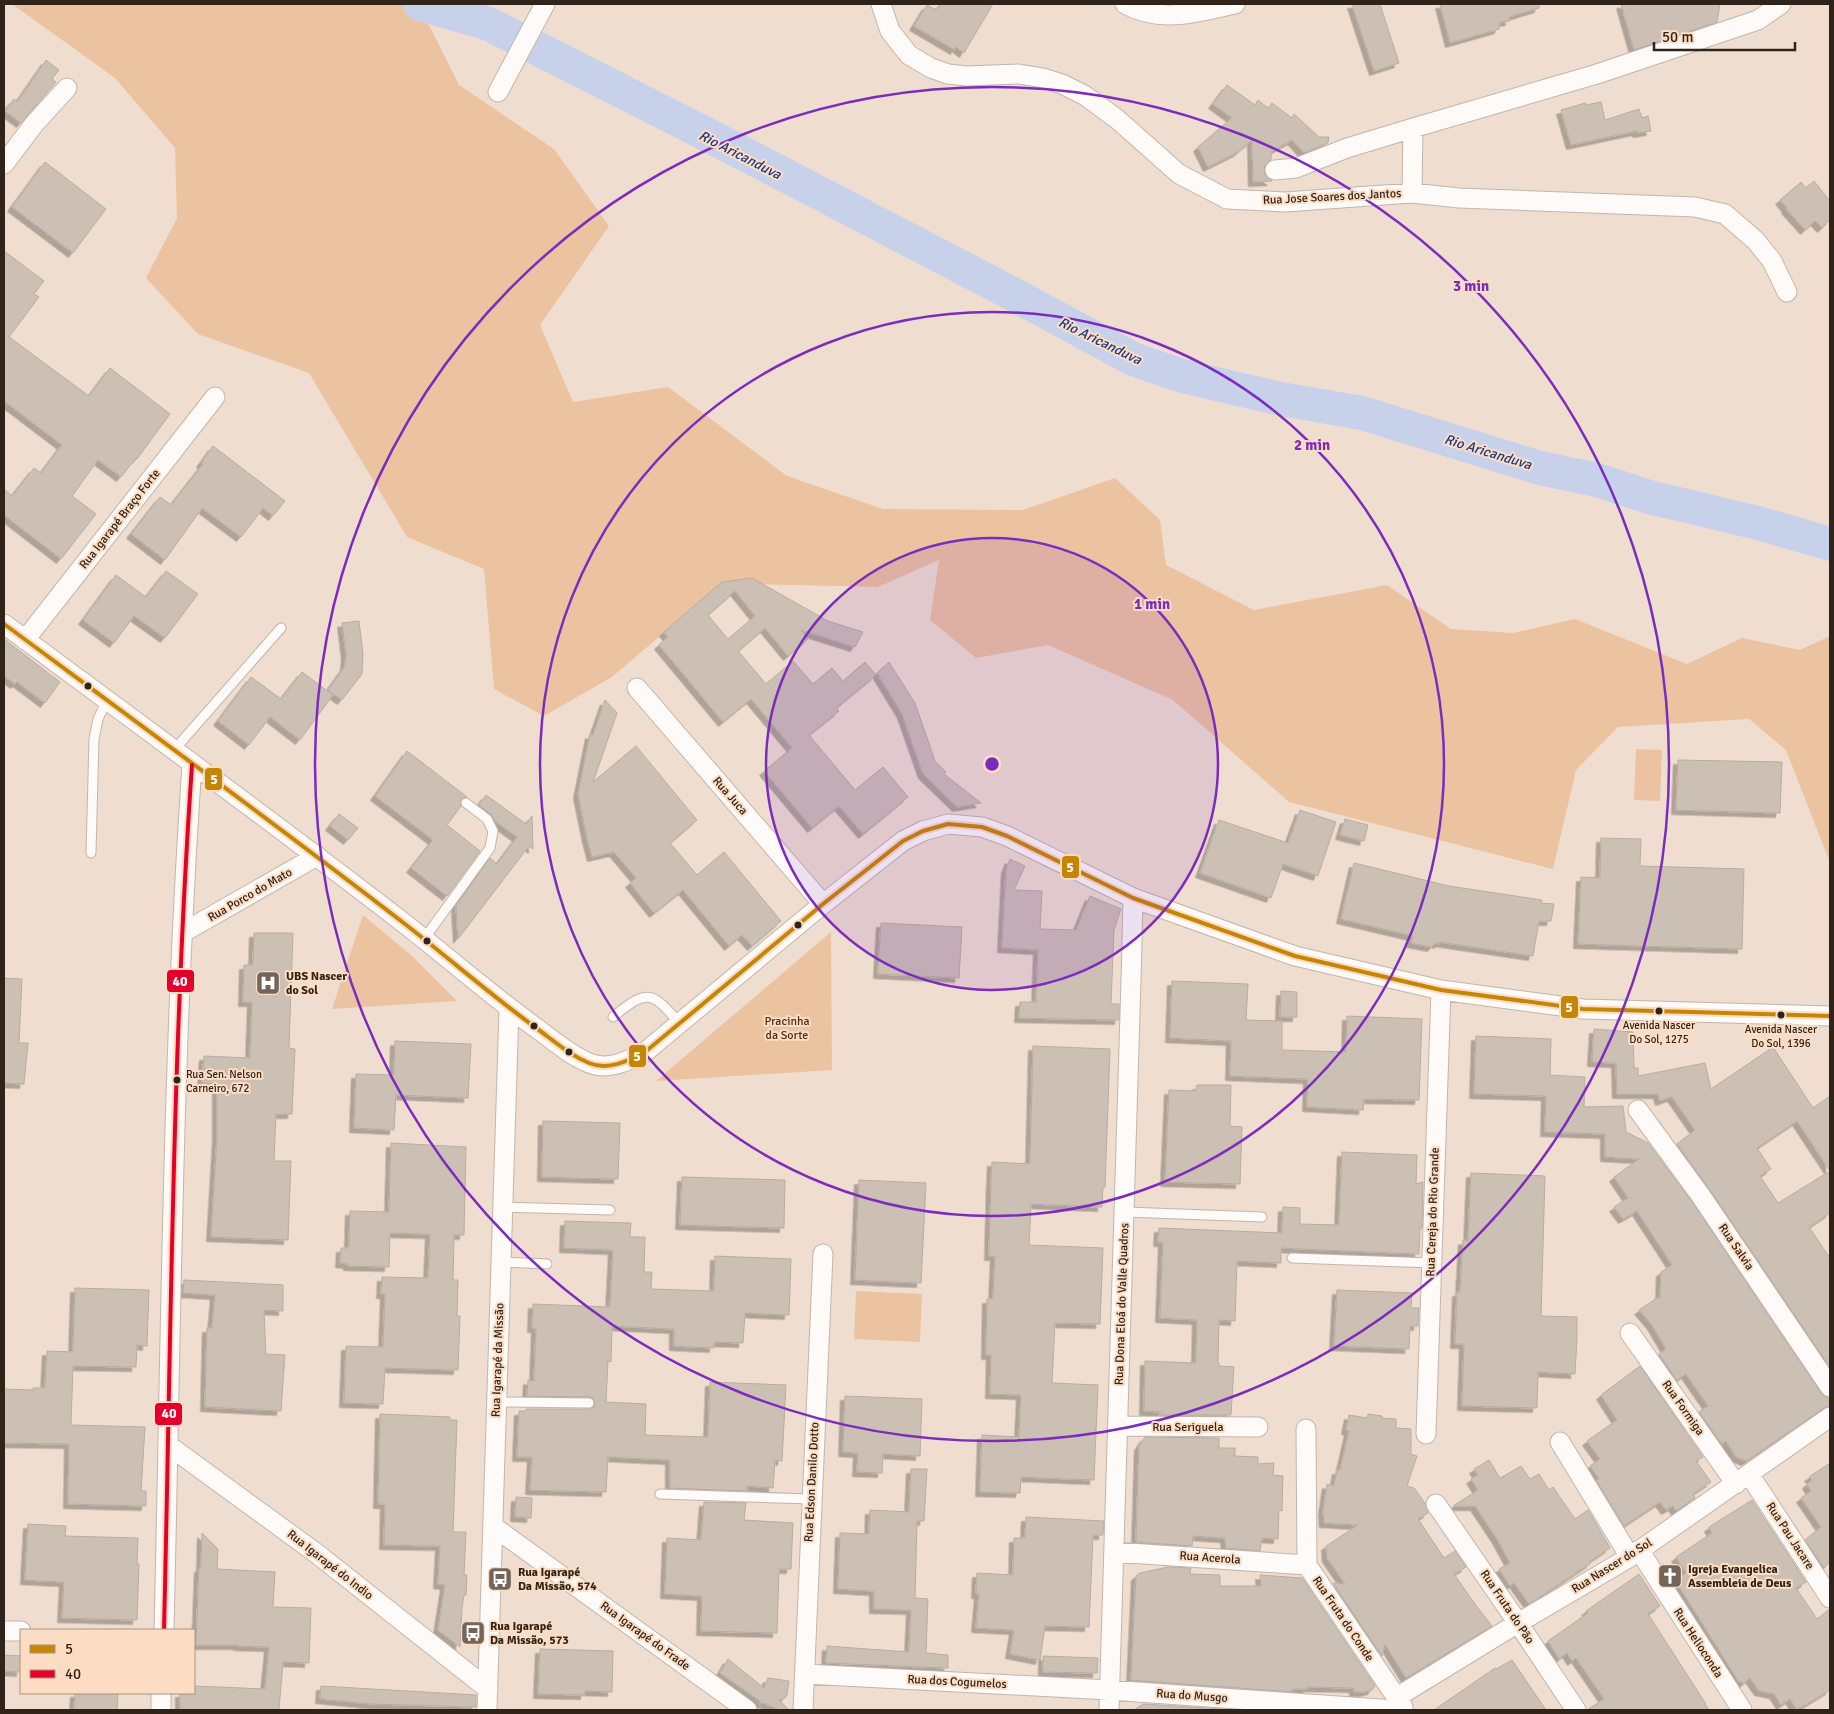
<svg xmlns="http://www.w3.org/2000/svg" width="1834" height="1714" font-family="Signika,sans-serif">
  <defs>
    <filter id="shadow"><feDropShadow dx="-4.5" dy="4.5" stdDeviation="0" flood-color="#0004"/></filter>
  </defs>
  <rect width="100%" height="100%" fill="#efded0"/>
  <path fill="#ecc3a0" d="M12,4H413L421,9L459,85L554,149L609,226L540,325L573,402L668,387L787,476L883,509L1023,510L1115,478L1160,520L1166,565L1254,610L1387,585L1451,629L1513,633L1575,619L1687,664L1742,638L1800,650L1830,636V863L1786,750L1749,719L1618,727L1576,770L1553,869L1289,802L1173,700L1048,645L976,658L930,620L939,560L878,587L747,584L715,589L612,677L544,716L494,689L484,569L407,537L309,373L198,334L146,278L177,218L175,148L115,78Z
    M1636,749L1662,750L1660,801L1634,800Z
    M363,915L412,956L457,1001L332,1009Z
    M831,932L832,1070L656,1081Z
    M856,1291L922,1294L920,1342L854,1339Z"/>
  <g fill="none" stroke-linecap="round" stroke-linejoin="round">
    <path stroke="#c8d1ea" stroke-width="34" d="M420,4L489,24L706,134L1009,292L1133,359L1182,376L1281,399L1362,413L1540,468L1597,480L1649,497L1758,523L1830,544"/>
  </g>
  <path fill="#ccbfb4" stroke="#baaca2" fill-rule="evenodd" filter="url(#shadow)" d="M940,4H993L964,53L956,47L955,50L914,26L927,5L936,10Z
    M1352,4H1380L1399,63L1374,71Z
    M1440,4H1539V8L1509,17L1510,21L1500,22L1499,29L1450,43Z
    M1621,4H1720L1717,22L1634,50Z
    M46,60L59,70L52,79L56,82L21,123L5,111L14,99L17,102Z
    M1227,85L1255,105L1258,100L1268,108L1272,103L1292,118L1294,114L1319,137H1329L1328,143L1304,153L1292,140L1271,152V160L1265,165L1264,171L1266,177L1272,181L1253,182L1252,140L1238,152L1208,167L1198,147L1232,118L1213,104Z
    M1601,102L1605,120L1639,109L1642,118L1648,116L1651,131L1637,133V131L1571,145L1561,110L1585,103L1586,105Z
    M45,162L106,209L73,253L12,207Z
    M1814,181L1830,201V220L1822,228L1815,221L1805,230L1786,209L1787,208L1780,200L1801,182L1806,188Z
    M4,251L44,281L34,294L39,297L9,337L89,396L110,368L170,414L137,459L136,458L121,477L98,460L72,496L96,514L61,559L4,515V489L12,496L34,468L41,473L62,445L4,401Z
    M213,446L285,501L273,516L263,508L241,537L202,508L165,560L131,534L160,497L171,505L203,464L201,463Z
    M166,571L198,594L165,638L134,616L114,643L83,620L116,575L146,597Z
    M752,578L828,621L863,632L855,647L801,630L808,639L788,656L765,628L738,651L766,684L793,661L813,684L832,668L843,681L865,662L876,675L836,708L839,711L809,735L855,790L883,767L908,797L863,834L839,806L812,828L764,771L792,748L751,699L723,722L659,645L668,637L664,632L722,582ZM735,591L755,616L728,639L708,615Z
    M359,621L363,654L362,674L342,700L328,690L345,666L346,654L342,623Z
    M4,639L60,682L45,703L17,682L15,684L4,676Z
    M889,662L915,703L935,761L946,772L944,774L981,803L957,807L923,774L902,714L877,673Z
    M302,672L333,695L300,740L270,717L249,745L218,721L251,677L281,699Z
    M605,700L617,713L593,782L636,746L697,820L670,843L697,875L724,852L781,921L752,946L742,935L729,946L683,890L654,913L630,883L636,878L614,852L592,857L587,838L578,794L590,734L593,735Z
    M407,751L467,797L461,800V806L447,825L480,851L447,896L411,868L433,840L375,796Z
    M1678,760L1782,762L1780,813L1676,810Z
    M486,795L526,824L532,816L533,849L529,846L458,939L456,906L490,858L497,864L517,837L495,821L491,814L479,805Z
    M1300,810L1336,822L1318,876L1283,864L1271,898L1200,873L1219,820L1288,843Z
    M339,814L358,828L348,840L330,826Z
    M1345,819L1368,825L1364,841L1340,835Z
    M1601,838L1641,839L1640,866L1744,869L1742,949L1578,944L1581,877L1600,878Z
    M1010,859L1025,866L1014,890L1042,891L1040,929L1076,930L1090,896L1121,909L1114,930L1111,1004H1119V1020L1019,1018L1020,1002H1036L1038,950L1002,948L1006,869Z
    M1354,863L1449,886L1542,900L1541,903L1554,904L1551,921H1539L1533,956L1439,942V944L1435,943L1432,947L1411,943L1413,936L1341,919Z
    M881,923L962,927L959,978L878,974Z
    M254,933H293L289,1048L295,1049L292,1114H276L274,1161H291L288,1240L211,1237L217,1138V1084L202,1083L204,1056L250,1058L252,1002H243L244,965H253Z
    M4,978L22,979L19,1043H28L24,1084L4,1083Z
    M1172,981L1248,984L1246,1020L1282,1021V1050L1346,1052L1347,1016L1422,1019L1419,1100L1364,1099L1363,1110L1307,1107L1308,1079L1230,1076L1231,1041L1170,1038Z
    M1281,991L1297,992V1017H1280Z
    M1594,1029L1633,1032L1634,1068H1638V1076L1705,1063L1711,1089L1773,1047L1813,1108L1830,1096V1213L1809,1227L1830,1258V1367L1710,1190L1677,1144L1695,1130L1672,1097L1660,1101L1658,1094H1617L1616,1063L1592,1062ZM1797,1121L1830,1171L1778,1203L1760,1176L1771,1169L1757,1148Z
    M1476,1036L1551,1039L1550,1075L1585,1077L1584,1107L1623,1106L1626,1132L1648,1143L1692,1202L1821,1393L1825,1397L1830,1398V1406L1824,1408L1746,1461L1736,1457L1726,1441L1722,1444L1699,1412L1708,1406L1686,1374L1677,1380L1659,1354L1666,1349L1652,1325L1639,1310L1657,1298H1660L1661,1272L1672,1265L1637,1211L1623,1219L1614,1207L1628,1198L1614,1177L1639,1159L1605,1157V1134L1545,1132L1546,1096L1474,1094Z
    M395,1041L471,1044L468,1098L396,1095L394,1130L354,1128L356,1074L394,1075Z
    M1033,1046L1110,1049L1105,1187H1103L1102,1207L1031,1204L1029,1245L1103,1248L1100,1324L1055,1323L1052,1383L1098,1385L1094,1480L1021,1477L1020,1493L980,1492L982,1435L1019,1437L1021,1395L990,1394L991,1355H986L987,1299H993L995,1256H989L991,1183L992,1162L1030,1164Z
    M1197,1085H1231L1230,1126L1242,1127L1240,1184L1165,1182L1169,1090L1196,1091Z
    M543,1121L620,1123L618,1179L542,1177Z
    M391,1143L466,1147L464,1235H454L453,1280H458L457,1316H460L458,1370L385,1368L383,1404L344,1403L346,1346L383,1347L385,1294H381L382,1277L428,1278L430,1234L390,1233L389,1267L348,1266V1264L340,1263L341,1248H348L349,1244L350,1211L389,1212Z
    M1342,1152L1417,1155L1416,1184L1423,1182L1422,1228H1420L1419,1254L1281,1248V1263L1237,1261L1235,1321L1219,1320L1218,1363H1219V1366L1234,1367L1231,1415H1159L1161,1412L1144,1411L1145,1361L1196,1363L1197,1320L1160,1318L1163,1242H1158L1159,1228L1282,1233L1283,1207L1300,1208V1224L1339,1225Z
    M1471,1173L1545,1176L1541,1316L1577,1317V1338L1575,1374L1538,1372L1537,1408L1462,1406L1464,1344H1455L1457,1292H1460L1463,1240L1468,1241Z
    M682,1177L785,1180L784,1228L680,1225Z
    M859,1180L926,1183L921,1283L855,1280Z
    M565,1221L631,1223L630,1237H645L644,1272H652L651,1289L714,1291L715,1256L791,1259L789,1315L745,1313L743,1343L714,1342V1348L674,1346V1329L612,1326L611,1362L608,1361L606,1402L646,1404L645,1435L708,1437L710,1382L786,1385L782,1461L775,1460L773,1488L747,1486V1491L670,1488V1460L608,1457L606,1492L530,1490L532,1457H517L519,1411H526V1409H589L594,1407L595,1403L593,1398L589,1397L527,1396L528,1380L534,1381L536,1328H532L533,1304L610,1307L613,1250L564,1248Z
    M184,1280L283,1285V1311L264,1310L266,1354L285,1355L281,1411L205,1407L207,1328H212L215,1295L183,1293Z
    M75,1288L149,1290L147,1346L137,1345L136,1367L73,1366L71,1425L145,1427L141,1491H146V1506L68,1504L69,1444L4,1443V1389L33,1390V1388H45L47,1351L73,1352Z
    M1337,1290L1412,1293L1411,1308H1419L1418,1326H1410L1409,1349L1334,1346Z
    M1640,1366L1703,1457L1696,1461L1711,1482L1693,1494L1695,1498L1676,1511L1673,1506L1666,1510L1660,1502L1624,1526L1596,1480L1599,1479L1590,1466L1600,1459L1587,1441L1617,1420L1601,1395Z
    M845,1396L922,1399L920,1456L883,1454L882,1473L857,1472L858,1453L843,1452Z
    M380,1414L450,1417V1420H457L453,1532H466L464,1575H467L466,1595H464L462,1608L460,1647L438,1630L445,1585L438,1584L440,1546L384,1545L385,1504H378Z
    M1368,1414L1382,1416V1418L1396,1419V1428L1411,1429V1454L1417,1456L1407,1486L1414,1488L1425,1503L1428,1513L1418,1519L1444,1558L1455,1551L1466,1567L1454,1574L1477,1607L1492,1626L1406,1678L1385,1644L1382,1656L1333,1583L1345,1584L1327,1558L1326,1546L1358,1525L1324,1523L1323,1511L1327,1484L1334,1486L1337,1470H1340L1349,1431L1346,1430L1349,1415L1367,1418Z
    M1145,1437L1219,1438V1448H1235V1456L1258,1457V1464L1274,1463L1273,1475L1283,1476L1282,1511L1279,1510L1278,1539L1262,1538L1260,1551L1226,1548L1225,1538L1208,1537L1193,1536L1192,1546L1136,1542L1139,1446Z
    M1489,1460L1500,1478L1521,1466L1530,1479L1539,1474L1549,1490L1553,1487L1575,1519L1588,1510L1610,1548L1590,1561L1591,1563L1529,1604L1514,1583L1510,1586L1499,1569L1510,1563L1497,1539L1475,1506H1453L1478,1490L1471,1479L1478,1475L1474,1469Z
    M1830,1463V1562L1824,1568L1805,1540L1821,1527L1801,1498L1811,1491L1807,1484L1812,1480L1809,1477Z
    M911,1469H927L924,1521H917L915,1598L928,1599L926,1653L948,1655V1668L826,1663L827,1646L909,1652L911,1610L874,1609V1591L838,1589L840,1533L869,1534L870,1510L909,1512Z
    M516,1497L532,1498L531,1518L515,1517Z
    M1752,1500L1806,1582L1796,1588L1817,1619L1830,1609V1690L1797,1710L1790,1699L1781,1705L1774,1694L1759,1691L1750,1678L1743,1684L1741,1681L1739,1682L1675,1580L1686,1573L1676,1557L1712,1533L1709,1527Z
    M704,1502L746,1503L744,1520L793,1523L791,1569H779L777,1633L701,1631L702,1596L665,1594L667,1538L701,1540Z
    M1026,1517L1104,1521L1103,1535H1093L1089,1627L1045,1626L1040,1660L1010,1654L1014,1630L976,1628L979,1594H976L977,1573L1013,1575L1014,1538H1025Z
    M28,1524L66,1526L65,1536L138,1538L137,1564H139L137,1620L62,1618L64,1582L25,1580Z
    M202,1533L218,1549L217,1569L275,1572L273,1607L311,1608L309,1663L283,1662L279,1710H180V1693H194V1686L265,1689L269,1647L238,1646V1645H196L199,1568H201Z
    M1168,1567L1191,1568L1190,1574L1220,1575V1586H1261L1260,1575L1302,1578L1375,1686L1372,1690L1364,1692H1354V1688L1307,1687V1689H1292V1692L1131,1680L1136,1576L1140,1573Z
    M1639,1574L1660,1606L1648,1614L1706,1704H1705L1709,1710H1587L1604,1699L1576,1658L1572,1661L1567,1653L1559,1659L1548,1641L1588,1613L1586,1611Z
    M540,1649L613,1651L612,1692L585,1691V1695L538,1694Z
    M4,1655L21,1656V1672L4,1671Z
    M1043,1656L1098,1658L1097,1673L1043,1672Z
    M728,1659L764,1688L768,1678L789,1681L787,1695L785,1698L779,1700L789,1710H779L764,1703L759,1704L760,1701L720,1673Z
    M1512,1660L1546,1710H1434L1495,1668L1496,1669Z
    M321,1686L476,1695V1707L372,1704L320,1699Z
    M75,1693H118L117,1710H74Z
    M1143,1704L1237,1710H1134Z"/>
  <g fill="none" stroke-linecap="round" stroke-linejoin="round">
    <defs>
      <path id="service" d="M174,750L281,628
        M91,853L94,739L98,719L107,700
        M424,939L490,848L493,831L487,819L466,803
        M613,1017C647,989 651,990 680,1024
        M503,1207L610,1210
        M1125,1212L1262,1217
        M1292,1258L1432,1263
        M501,1262L547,1264
        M497,1402L589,1403
        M660,1494L811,1499"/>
      <path id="minor" d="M881,4L890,31L909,55L931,68L948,74L967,76L1019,74L1043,78L1062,84L1084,95L1117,119L1179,174L1227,199L1285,202L1412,193L1459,198L1695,207L1725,214L1756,241L1772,261L1787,292
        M1125,4C1160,24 1198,12 1235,4
        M498,92L545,4
        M4,164L35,123L67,88
        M1275,170L1296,168L1347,148L1413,128L1597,74L1758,20L1781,4
        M1412,193L1413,128
        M4,624C138,723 273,822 405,924C450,959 493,997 539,1030C555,1042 570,1055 589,1063C608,1071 628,1061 645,1052L823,904L903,841L923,831L948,824L982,827L1007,836L1133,898L1295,956L1441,990L1583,1009L1830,1016
        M25,640L215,397
        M637,688L823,904
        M182,933L317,856
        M1638,1110L1701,1196L1830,1387
        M1630,1333L1736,1484
        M1118,1426L1258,1427
        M1306,1429L1307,1565L1403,1707
        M1426,1434L1441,990
        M1560,1442L1630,1557
        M168,1445L316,1553L488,1689
        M1749,1474L1830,1598
        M1436,1504L1518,1623L1576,1710
        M494,1527L747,1710
        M1639,1550L1742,1710
        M1114,1552L1307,1565
        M164,1630C171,1342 172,1053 192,765
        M4,1631H21
        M805,1674L1109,1690L1395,1710
        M161,1710V1693
        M487,1710L509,1009
        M803,1710L823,1254
        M1109,1710C1117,1440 1127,1169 1133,898
        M1395,1710L1397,1697L1518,1623L1630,1557L1830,1417"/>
    </defs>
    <use href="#service" stroke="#c2b5ab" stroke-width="11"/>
    <use href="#minor" stroke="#c2b5ab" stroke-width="21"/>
    <use href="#service" stroke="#fdfaf8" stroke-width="9"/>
    <use href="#minor" stroke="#fdfaf8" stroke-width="19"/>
    <defs>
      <path id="bus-1" d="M4,624C138,723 273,822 405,924C450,959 493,997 539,1030C555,1042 570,1055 589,1063C608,1071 628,1061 645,1052L823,904L903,841L923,831L948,824L982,827L1007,836L1133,898L1295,956L1441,990L1583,1009L1830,1016"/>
      <path id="bus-2" d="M164,1630C171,1342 172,1053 192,765"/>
    </defs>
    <use href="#bus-1" stroke="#fcddc3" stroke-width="8"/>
    <use href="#bus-2" stroke="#fcddc3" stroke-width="8"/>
    <use href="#bus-1" stroke="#c58606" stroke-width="4"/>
    <use href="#bus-2" stroke="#e4002b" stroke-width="4"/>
  </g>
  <circle cx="992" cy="764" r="226" fill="#7b2cbf" fill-opacity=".12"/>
  <g fill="none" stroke="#7b2cbf" stroke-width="2.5">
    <circle cx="992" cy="764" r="226"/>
    <circle cx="992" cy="764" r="452"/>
    <circle cx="992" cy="764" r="677"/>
  </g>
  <defs>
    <symbol id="hospital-square" viewBox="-11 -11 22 22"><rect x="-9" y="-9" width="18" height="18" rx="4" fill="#73655a" stroke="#fcddc3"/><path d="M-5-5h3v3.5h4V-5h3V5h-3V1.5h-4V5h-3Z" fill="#fff"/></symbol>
    <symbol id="church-square" viewBox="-11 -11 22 22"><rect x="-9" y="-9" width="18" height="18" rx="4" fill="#73655a" stroke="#fcddc3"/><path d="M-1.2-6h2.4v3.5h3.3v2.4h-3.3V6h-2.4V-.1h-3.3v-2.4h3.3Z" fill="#fff"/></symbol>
    <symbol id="bus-square" viewBox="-11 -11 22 22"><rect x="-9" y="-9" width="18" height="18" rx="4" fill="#73655a" stroke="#fcddc3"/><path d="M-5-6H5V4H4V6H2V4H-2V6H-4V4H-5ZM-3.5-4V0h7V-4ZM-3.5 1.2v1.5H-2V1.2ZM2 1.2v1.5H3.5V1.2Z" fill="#fff"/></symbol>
  </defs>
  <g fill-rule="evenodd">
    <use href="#hospital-square" x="254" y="969" width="28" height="28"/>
    <use href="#church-square" x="1656" y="1562" width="28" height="28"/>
    <use href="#bus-square" x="486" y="1565" width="28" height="28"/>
    <use href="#bus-square" x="459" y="1619" width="28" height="28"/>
  </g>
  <g fill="#30241a" stroke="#fcddc3" stroke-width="2">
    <circle cx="88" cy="686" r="4.5"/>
    <circle cx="798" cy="925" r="4.5"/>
    <circle cx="427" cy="941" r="4.5"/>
    <circle cx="1659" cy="1011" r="4.5"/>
    <circle cx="1781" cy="1015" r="4.5"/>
    <circle cx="534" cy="1026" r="4.5"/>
    <circle cx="569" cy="1052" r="4.5"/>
    <circle cx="177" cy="1080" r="4.5"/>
  </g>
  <g text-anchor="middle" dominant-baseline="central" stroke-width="4" stroke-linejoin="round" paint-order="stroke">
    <g font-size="11" fill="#30241a" stroke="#fcddc3">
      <text x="1659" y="1025">Avenida Nascer<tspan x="1659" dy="14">Do Sol, 1275</tspan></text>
      <text x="1781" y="1029">Avenida Nascer<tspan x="1781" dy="14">Do Sol, 1396</tspan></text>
      <text x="186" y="1074" text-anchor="start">Rua Sen. Nelson<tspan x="186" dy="14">Carneiro, 672</tspan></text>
    </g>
    <g font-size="12" fill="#30241a" stroke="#fcddc3">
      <text transform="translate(1332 197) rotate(-3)">Rua Jose Soares dos Jantos</text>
      <text transform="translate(120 519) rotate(-52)">Rua Igarapé Braço Forte</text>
      <text transform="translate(730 796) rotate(49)">Rua Juca</text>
      <text transform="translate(250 895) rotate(-30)">Rua Porco do Mato</text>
      <text transform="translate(1433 1212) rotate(-88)">Rua Cereja do Rio Grande</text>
      <text transform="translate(1736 1247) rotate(56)">Rua Salvia</text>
      <text transform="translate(1122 1304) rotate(-88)">Rua Dona Eloá do Valle Quadros</text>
      <text transform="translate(498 1360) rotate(-88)">Rua Igarapé da Missão</text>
      <text transform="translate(1683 1408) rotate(55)">Rua Formiga</text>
      <text x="1188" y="1427">Rua Seriguela</text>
      <text transform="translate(812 1482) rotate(-87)">Rua Edson Danilo Dotto</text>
      <text transform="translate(1790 1536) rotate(57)">Rua Pau Jacare</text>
      <text transform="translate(1210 1558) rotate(4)">Rua Acerola</text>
      <text transform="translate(330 1565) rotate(38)">Rua Igarapé do Indio</text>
      <text transform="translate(1612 1566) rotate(-32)">Rua Nascer do Sol</text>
      <text transform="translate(1507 1607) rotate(56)">Rua Fruta do Pão</text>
      <text transform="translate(1343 1619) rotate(56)">Rua Fruta do Conde</text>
      <text transform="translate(645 1636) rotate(36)">Rua Igarapé do Frade</text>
      <text transform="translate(1698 1643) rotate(57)">Rua Helioconda</text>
      <text transform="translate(957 1682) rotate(3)">Rua dos Cogumelos</text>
      <text transform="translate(1192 1696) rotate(4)">Rua do Musgo</text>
    </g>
    <g font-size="12" font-weight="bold" fill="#30241a" stroke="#fcddc3" text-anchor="start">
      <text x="286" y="976">UBS Nascer<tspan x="286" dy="14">do Sol</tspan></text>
      <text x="1688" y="1569">Igreja Evangelica<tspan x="1688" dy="14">Assembleia de Deus</tspan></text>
      <text x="518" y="1572">Rua Igarapé<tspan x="518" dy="14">Da Missão, 574</tspan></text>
      <text x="490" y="1626">Rua Igarapé<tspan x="490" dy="14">Da Missão, 573</tspan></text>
    </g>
    <g font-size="12" fill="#482e16" stroke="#fcddc3">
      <text x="787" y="1021">Pracinha<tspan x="787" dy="14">da Sorte</tspan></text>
    </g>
    <g font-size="14" font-style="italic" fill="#1a3984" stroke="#fcddc3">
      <text transform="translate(740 155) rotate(27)">Rio Aricanduva</text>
      <text transform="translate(1100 341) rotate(26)">Rio Aricanduva</text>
      <text transform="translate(1488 452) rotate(17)">Rio Aricanduva</text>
    </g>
  </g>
  <circle cx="992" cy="764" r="8" fill="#7b2cbf" stroke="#fcddc3" stroke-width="2.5"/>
  <g font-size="15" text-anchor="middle" font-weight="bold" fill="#7b2cbf" stroke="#fcddc3" stroke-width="4" stroke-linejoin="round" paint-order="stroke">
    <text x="1471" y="291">3 min</text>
    <text x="1312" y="450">2 min</text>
    <text x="1152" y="609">1 min</text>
  </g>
  <g stroke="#fcddc3" stroke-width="2">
    <rect x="204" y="767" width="19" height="24" rx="5" fill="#c58606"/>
    <rect x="1061" y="855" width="19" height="24" rx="5" fill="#c58606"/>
    <rect x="166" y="969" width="29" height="24" rx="5" fill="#e4002b"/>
    <rect x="1560" y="995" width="19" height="24" rx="5" fill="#c58606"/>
    <rect x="628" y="1044" width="19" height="24" rx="5" fill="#c58606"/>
    <rect x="154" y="1402" width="29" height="24" rx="5" fill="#e4002b"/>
  </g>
  <g font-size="14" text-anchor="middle" font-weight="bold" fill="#fff">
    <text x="214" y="784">5</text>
    <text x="1070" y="872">5</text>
    <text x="180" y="986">40</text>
    <text x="1569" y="1012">5</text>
    <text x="637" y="1061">5</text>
    <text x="169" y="1418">40</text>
  </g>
  <rect width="1834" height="1714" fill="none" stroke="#30241a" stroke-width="10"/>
  <rect x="20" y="1629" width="175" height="65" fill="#fcddc3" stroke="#aa937f"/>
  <rect x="30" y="1645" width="25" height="8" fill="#c58606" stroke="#aa937f"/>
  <text x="65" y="1654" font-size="15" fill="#30241a">5</text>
  <rect x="30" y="1670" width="25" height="8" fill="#e4002b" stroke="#aa937f"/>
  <text x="65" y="1679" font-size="15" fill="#30241a">40</text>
  <path d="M1654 42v8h141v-8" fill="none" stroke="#30241a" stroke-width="2.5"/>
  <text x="1662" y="42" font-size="15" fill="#30241a" stroke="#fcddc3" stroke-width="4" paint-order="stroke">50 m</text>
</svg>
